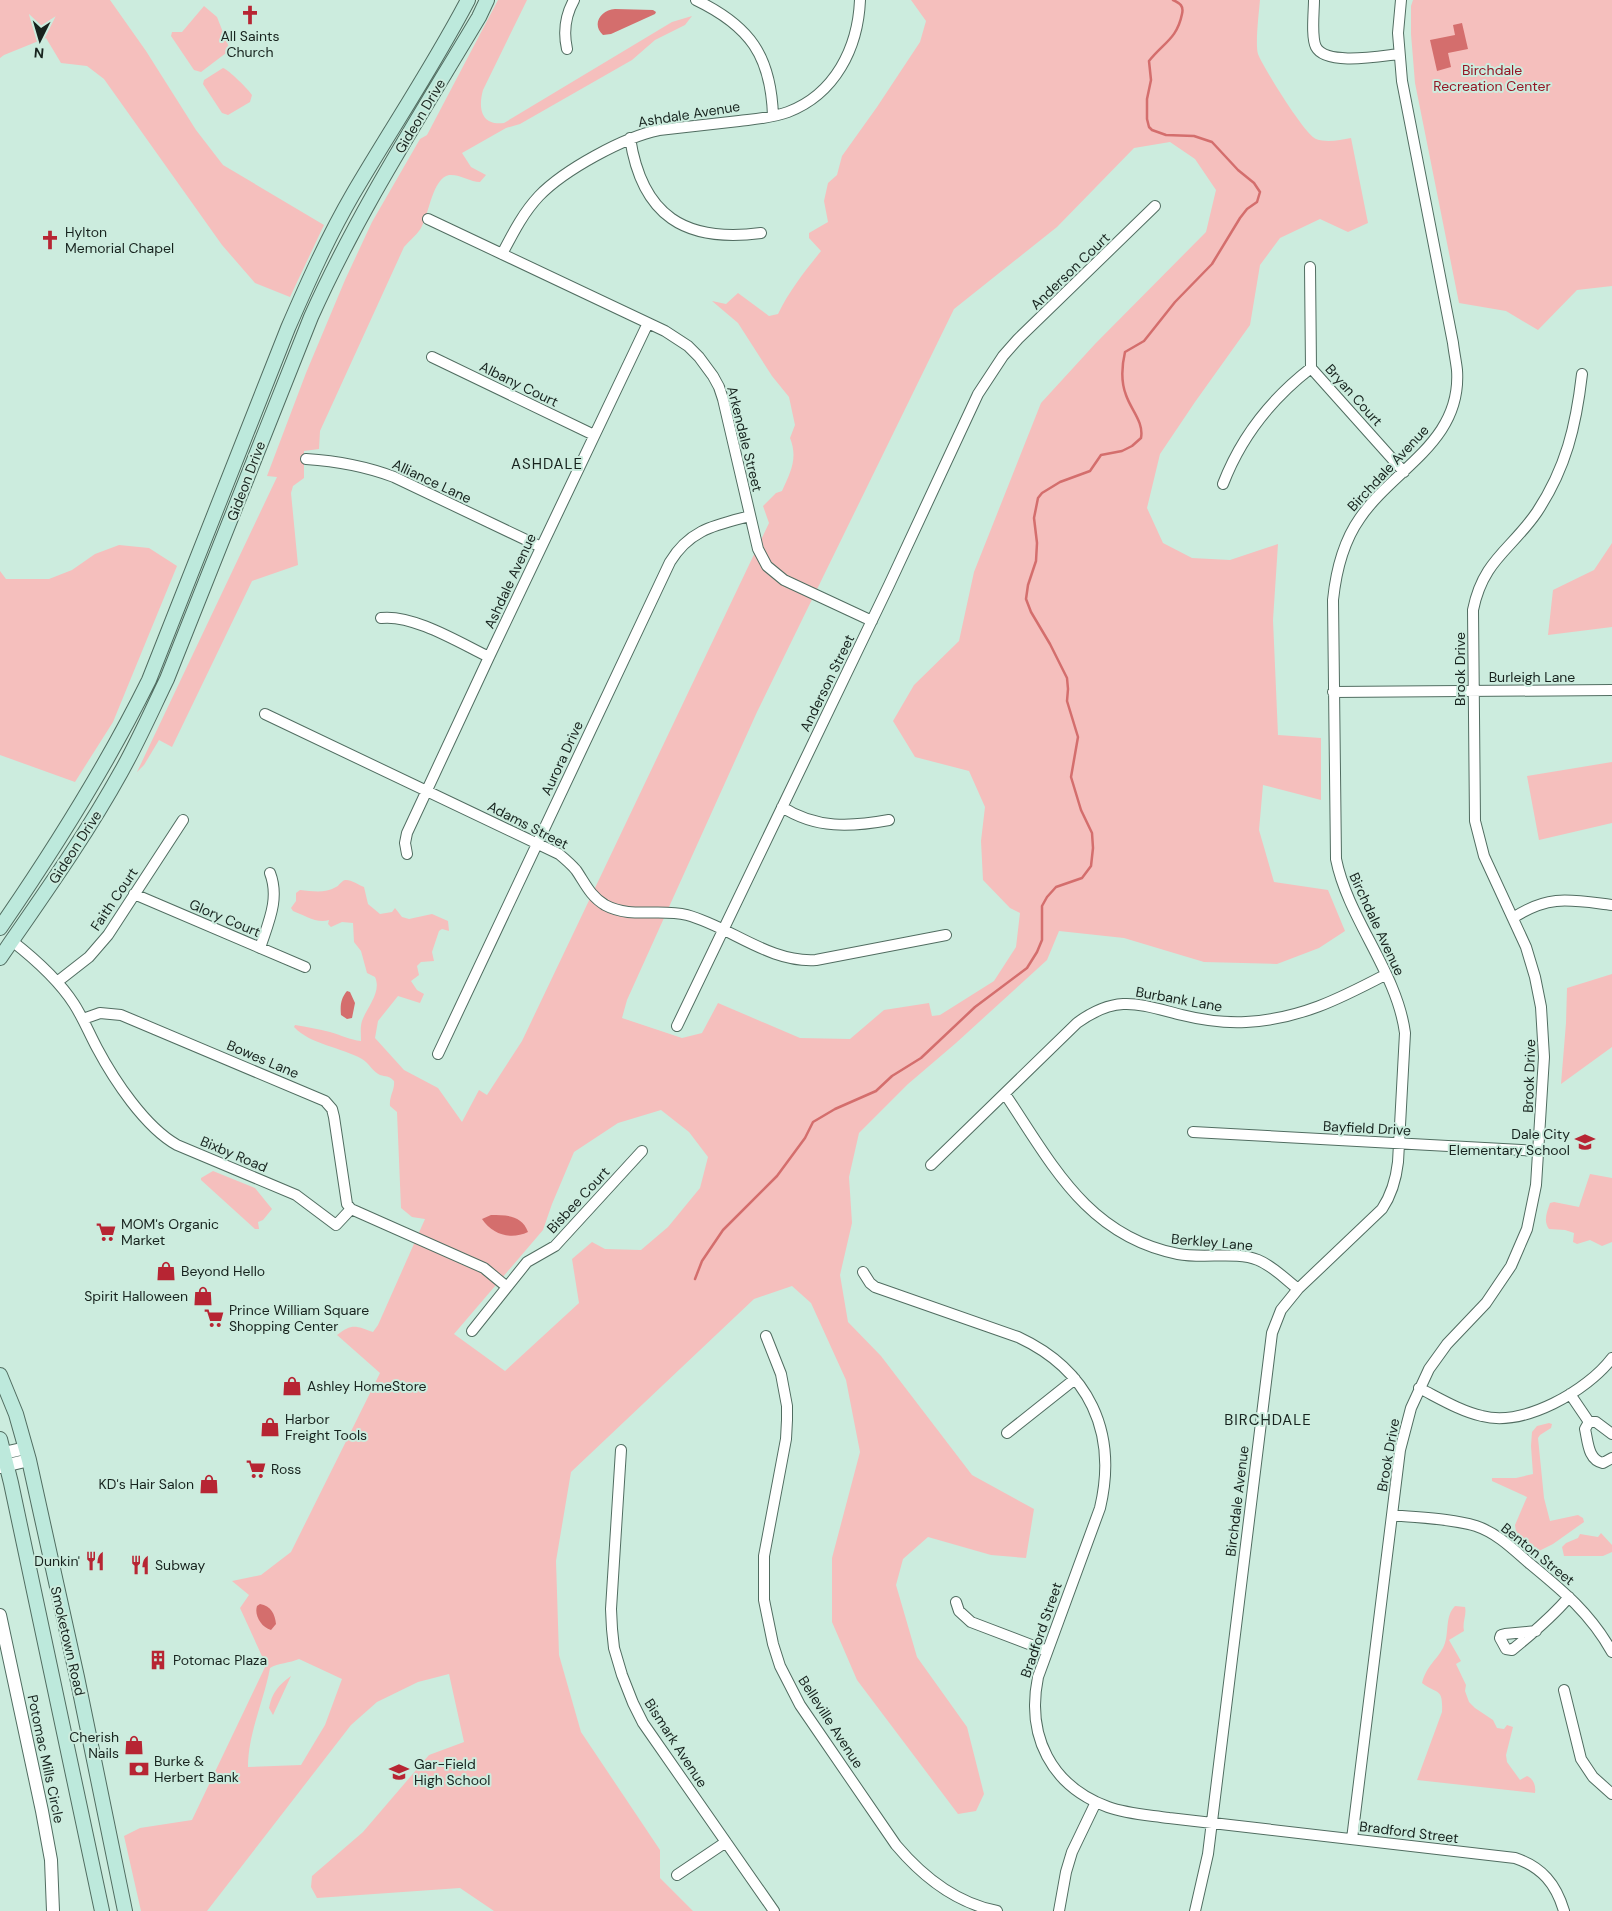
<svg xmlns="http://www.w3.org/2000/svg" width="1612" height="1911" font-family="'DM Sans',sans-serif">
  <rect width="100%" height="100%" fill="#ccecde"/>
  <path fill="#f5bfbd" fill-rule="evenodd" d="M0,0H110L146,51L196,130L223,165L324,225L290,297L255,283L222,245L104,79L87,66L61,63L46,38L4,55L0,58Z
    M498,0H527L483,90C478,108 481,126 504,123L672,22L692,16L685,25L655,40L632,60L520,124L506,128L462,153L471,167L486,175L480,182C470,182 460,174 449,175C433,178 429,213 422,226C419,233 410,240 404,247L320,431L319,449L304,451V478L293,486L291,493L298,565L252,581L172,747L159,740L144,765L137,772L277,477L267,476L306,373L345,280L372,222L420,139L427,135Z
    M911,0H1260C1259,12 1255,44 1258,54C1263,67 1305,135 1316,139C1327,143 1340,140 1351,138L1368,223L1348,232L1320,219L1280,238L1260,265L1250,325L1195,402L1160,454L1147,508L1163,543L1192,558L1230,560L1278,544L1273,620L1278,735L1321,738V800L1263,785L1259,830L1274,882L1328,890L1345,931L1319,948L1277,964L1204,962L1124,938L1059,931L1047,960L956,1043L908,1084L859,1133L849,1177L852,1223L840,1275L848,1322L881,1356L972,1475L1034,1509L1026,1558L991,1555L928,1537L903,1559L896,1585L917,1657L967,1727L984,1794L976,1811L958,1814L857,1680L832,1622V1558L860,1452L846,1380L811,1303L792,1286L754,1299L571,1472L556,1561L559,1655L581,1732L660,1850V1878L693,1911H494L460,1888L317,1898L311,1887L312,1876L363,1832L429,1755L464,1742L449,1674L418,1682L377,1702L351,1725L207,1911H141L124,1836L140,1828L192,1820L266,1665L240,1608L249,1595L232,1581L261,1575L291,1552L380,1373L337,1335C352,1323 356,1326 373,1332L378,1325L425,1219L412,1217L401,1208L397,1112L390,1106C389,1096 395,1090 394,1081C388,1075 386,1077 380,1075C373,1072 369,1063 362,1059C341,1047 311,1045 294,1027L295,1025C307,1027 319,1029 330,1032C341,1035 350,1040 361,1041C361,1034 360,1027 362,1021C367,1007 382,992 375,977L367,973L361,951L354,942L353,923L342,922L331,927L328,924L329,920C317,924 304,915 293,911L291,908L296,901V893L300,890C312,891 324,894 336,887C339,886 341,881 345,880C350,879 359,885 364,887L368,904L380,914L392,912L395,908L402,917L409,919L432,914L448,921L449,931L442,929L439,931L432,952L434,961L421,962L417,966L419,975L411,981L417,990L424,994L420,1003L398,996L378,1021L375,1038L404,1070L438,1088L462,1122L479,1090L487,1095L522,1041L769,523L763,506L776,493L782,491C791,471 798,458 790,438L795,425L789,397L772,376L738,323L712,301L726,304L738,293L769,316L778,314C789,291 805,271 821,251L809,238V233L828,222L824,201L828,183L837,175L842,156L877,107L920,42L926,21ZM1170,142L1195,159L1216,190L1206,232L1095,344L1041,403L974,572L959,641L914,685L893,721L915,757L969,771L985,807L981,841L983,880L1010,908L1020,913L1016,947L994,981L940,1015L932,1016L929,1003L884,1010L850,1039L800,1038L718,1003L702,1033L682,1038L622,1018L627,1000L757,712L954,309L1057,227L1134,148ZM661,1110L689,1132L708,1157L700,1188L668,1227L641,1250L605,1249L592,1242L572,1259L579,1303L505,1371L454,1334L543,1230L552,1204L574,1152L618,1123ZM299,1659L342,1679L325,1725L301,1765L248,1767C248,1733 264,1701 270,1668C278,1663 290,1663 299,1659Z
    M1413,0H1612V286L1577,290L1538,330L1506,311L1459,303L1415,83L1411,34V6Z
    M204,6L217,17L230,50L201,72L194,70L171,36L172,32H182Z
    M223,68C229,70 249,90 252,95L250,102L228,115L222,113L203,84L204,80Z
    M1612,543V627L1548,635L1553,590L1594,570Z
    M119,545L149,548L177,566L113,722L75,782L0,755V571L6,579H49L72,570L95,554Z
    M1612,762V823L1539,840L1527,776Z
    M1612,974V1047L1561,1084L1566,1023L1567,988Z
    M213,1171L255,1188L272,1209L263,1220L258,1222L259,1229H255L201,1180V1178Z
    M1590,1174L1612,1178V1242L1602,1246L1590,1240L1577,1244L1573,1242L1574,1233L1565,1230L1549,1229C1543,1221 1547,1212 1550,1203L1554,1202L1579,1207Z
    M1549,1423L1552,1424L1551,1428L1540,1435L1538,1438L1544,1498L1550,1521L1578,1515L1583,1518L1584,1522L1553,1544L1535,1553L1517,1538L1515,1525L1527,1497L1492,1481V1478H1516L1533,1474L1531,1446L1532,1432L1537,1426Z
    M1601,1533L1612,1545V1552L1603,1556H1564L1562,1547L1566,1543L1578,1538L1580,1534L1598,1537Z
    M1455,1606L1465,1607C1467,1615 1462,1622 1464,1631L1449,1640L1461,1661L1456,1664L1466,1685L1465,1691L1469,1702L1475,1708L1493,1720L1497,1728L1504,1729L1507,1725L1513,1727L1506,1755L1507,1762L1520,1780L1527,1776C1534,1779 1536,1786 1535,1793L1417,1780L1442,1712C1443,1687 1438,1695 1422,1683C1427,1665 1436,1661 1443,1648C1450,1635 1444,1617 1455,1606Z
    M291,1676L273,1715L269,1708C272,1692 279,1685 291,1676Z"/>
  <path fill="#d46e6d" d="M615,9L653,10L656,12L655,14L611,34L603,35C591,24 601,10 615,9Z
    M1462,23L1468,49L1448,53L1451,67L1437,71L1430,40L1455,35L1453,25Z
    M347,991L350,992L355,1003L352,1018L347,1019L341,1015C340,1005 341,998 347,991Z
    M491,1215C506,1215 522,1215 528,1232C511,1240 493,1235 482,1219Z
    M260,1604C271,1606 275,1614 276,1624L271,1630C261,1627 254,1615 257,1606Z"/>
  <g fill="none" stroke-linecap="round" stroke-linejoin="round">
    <path stroke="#d46e6d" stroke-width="2.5" d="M695,1279L702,1261L723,1230L777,1176L805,1138L813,1122L835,1109L876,1091L892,1076L921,1058L975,1007L1027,968L1037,952L1042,940V906L1047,897L1056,887L1082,878L1091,866L1093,848L1092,833L1081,810L1071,777L1078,737L1067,701L1068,689L1067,678L1050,644L1031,612L1026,599L1028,585L1036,561L1037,543L1034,518L1038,498L1042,493L1060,482L1090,471L1101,455L1122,451L1132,446L1141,438C1144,422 1131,410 1126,395C1121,382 1122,365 1125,352L1144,341L1175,302L1212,264L1240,218L1247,209L1257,202L1260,192L1254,183L1238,170L1212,142L1194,136L1166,135L1152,130L1149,127L1147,119V99L1151,80L1149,61C1163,43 1177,39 1182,14C1184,6 1180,3 1173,0"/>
    <defs>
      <path id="minor" d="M696,0C750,26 771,56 773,116
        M1314,0C1314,12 1311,37 1316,47C1326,66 1380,56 1399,54
        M567,49C563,31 565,16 574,0
        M630,138C642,216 685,243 761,233
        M428,219L665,331L688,346L699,357L713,376L719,387L723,399L758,549L767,566L784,580L872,621
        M502,254C513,233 523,213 539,196C564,170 624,137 659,130C686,127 712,124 739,121C755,119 772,118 788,112C835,94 858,48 860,0
        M1310,267L1311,368L1404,472
        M432,357L594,435
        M306,459C337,461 365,466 394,477L541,547
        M1223,484C1241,437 1271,399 1311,368
        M381,618C413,614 460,643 489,657
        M1333,692L1612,690
        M265,714L559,854C565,859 571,864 576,870C585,883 590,896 605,905C631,919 659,908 687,915C731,927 769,963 816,960L946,935
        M782,807C816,829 851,827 889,820
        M407,854L405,843L407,833L489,657L648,323
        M134,894L305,967
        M1513,918C1549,894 1571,900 1612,905
        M12,941C35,959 58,979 74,1004C83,1018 89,1033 97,1048C114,1080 145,1127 177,1145L296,1195L336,1225L351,1209
        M260,948C268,923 280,899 270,873
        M57,982L89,957L108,935L183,820
        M83,1019L100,1013L121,1015L325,1101L332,1109L334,1117L347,1204L351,1209
        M677,1026L889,585L978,394L1003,356L1018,339L1155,206
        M438,1054L670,562C690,529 716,525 750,516
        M1005,1094C1052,1164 1087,1236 1178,1254C1204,1259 1236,1251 1258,1260C1273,1266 1285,1279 1298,1289
        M1193,1132L1539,1151
        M931,1165L1077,1023C1117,994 1138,1004 1182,1015C1202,1020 1225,1023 1246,1022C1300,1019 1339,999 1385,975
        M351,1209L484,1268L507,1287
        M863,1272L870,1283L875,1287L1018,1337C1089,1370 1118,1432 1100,1508L1038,1677C1026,1736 1051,1786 1108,1807C1127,1814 1149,1815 1169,1818L1515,1858C1542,1867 1556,1884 1564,1911
        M472,1331L527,1262L555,1246L642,1151
        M766,1336L781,1374L787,1406V1420L786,1439L764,1556V1600L773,1644L780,1666L800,1705L896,1845C923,1877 956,1903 997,1911
        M1419,1388C1439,1398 1460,1411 1482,1416C1524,1427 1587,1391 1612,1358
        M1570,1394L1589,1422
        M1589,1422L1585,1429C1588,1442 1588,1460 1603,1463L1612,1458
        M1589,1422H1596L1612,1434
        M1007,1433L1075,1379
        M621,1450L611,1609L612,1629L614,1648L622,1675L633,1703L643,1723L774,1911
        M1392,1515C1419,1518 1449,1518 1476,1526C1497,1533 1513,1549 1529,1563C1563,1591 1590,1613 1612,1652
        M956,1602L959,1611L971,1622L1047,1651
        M1536,1631L1505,1634L1501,1635L1500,1638L1506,1649L1512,1650C1533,1633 1552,1617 1569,1597
        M1564,1690L1581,1759L1593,1777L1612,1794
        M1352,1839L1400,1450L1411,1408L1429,1369L1447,1344L1486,1303L1511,1266L1527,1229L1536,1185L1544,1057L1541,1007L1535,977L1526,947L1484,856L1475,821L1473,610C1483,560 1511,550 1537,512C1566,468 1576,426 1582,374
        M677,1875L726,1842
        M1059,1911L1066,1872L1072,1852L1096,1802
        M1195,1911L1208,1854L1272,1333L1281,1310L1298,1289L1382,1209C1392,1194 1396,1180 1398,1162L1405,1033C1397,972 1348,919 1336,859L1333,600C1336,571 1343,542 1360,518C1394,468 1462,442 1457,370C1456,361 1454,352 1453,343L1402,81L1398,33L1401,0"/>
      <path id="tertiary" d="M0,1454L26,1448
        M0,1467L29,1460
        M0,1615L42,1811L51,1860L53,1911"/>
      <path id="secondary" d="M0,928C55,848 106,767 149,680L288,328C308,282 328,237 353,194C391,129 433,67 468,0
        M0,958C42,897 85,837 121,772C138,742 152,710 167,679L311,317C358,212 420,116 479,17L487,0
        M0,1375L16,1414L29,1460L77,1677L125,1911
        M0,1439L11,1483L102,1911"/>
    </defs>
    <use href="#minor" stroke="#516d61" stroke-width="12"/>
    <use href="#tertiary" stroke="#516d61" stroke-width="14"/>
    <use href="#secondary" stroke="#516d61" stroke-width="16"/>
    <use href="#minor" stroke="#fff" stroke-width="10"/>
    <use href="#tertiary" stroke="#fff" stroke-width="12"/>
    <use href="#secondary" stroke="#bde9dc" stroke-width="14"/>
  </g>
  <defs>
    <symbol id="church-bare" viewBox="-9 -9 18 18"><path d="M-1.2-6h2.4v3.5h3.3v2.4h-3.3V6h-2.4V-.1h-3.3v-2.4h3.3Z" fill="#b72533" stroke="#ccecde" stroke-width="2.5" paint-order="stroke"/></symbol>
    <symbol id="school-bare" viewBox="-9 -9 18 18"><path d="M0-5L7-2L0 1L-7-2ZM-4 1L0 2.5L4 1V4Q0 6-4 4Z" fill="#b72533" stroke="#ccecde" stroke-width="2.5" paint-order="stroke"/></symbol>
    <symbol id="supermarket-bare" viewBox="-9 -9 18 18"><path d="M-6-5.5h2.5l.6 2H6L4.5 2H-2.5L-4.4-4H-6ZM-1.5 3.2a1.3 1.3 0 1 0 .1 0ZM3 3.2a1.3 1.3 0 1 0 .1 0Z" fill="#b72533" stroke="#ccecde" stroke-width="2.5" paint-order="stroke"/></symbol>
    <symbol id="shop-bare" viewBox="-9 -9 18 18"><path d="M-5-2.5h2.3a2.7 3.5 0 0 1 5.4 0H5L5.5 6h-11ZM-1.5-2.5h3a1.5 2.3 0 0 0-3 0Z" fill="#b72533" stroke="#ccecde" stroke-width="2.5" paint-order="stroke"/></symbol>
    <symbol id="restaurant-bare" viewBox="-9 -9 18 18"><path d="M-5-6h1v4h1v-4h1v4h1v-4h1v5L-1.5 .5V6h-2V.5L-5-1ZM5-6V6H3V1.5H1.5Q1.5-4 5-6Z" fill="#b72533" stroke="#ccecde" stroke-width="2.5" paint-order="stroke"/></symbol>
    <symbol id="building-bare" viewBox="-9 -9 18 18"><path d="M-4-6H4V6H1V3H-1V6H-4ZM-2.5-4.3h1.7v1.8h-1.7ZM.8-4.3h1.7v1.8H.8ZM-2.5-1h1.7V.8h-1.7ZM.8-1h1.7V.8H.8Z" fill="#b72533" stroke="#ccecde" stroke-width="2.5" paint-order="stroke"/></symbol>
    <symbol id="bank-bare" viewBox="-9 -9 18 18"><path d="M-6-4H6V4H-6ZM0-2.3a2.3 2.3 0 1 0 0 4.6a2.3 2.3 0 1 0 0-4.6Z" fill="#b72533" stroke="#ccecde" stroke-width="2.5" paint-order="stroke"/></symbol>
  </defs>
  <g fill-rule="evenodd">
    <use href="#church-bare" x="236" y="1" width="28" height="28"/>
    <use href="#church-bare" x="36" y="226" width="28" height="28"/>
    <use href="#school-bare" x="1571" y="1128" width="28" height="28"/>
    <use href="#supermarket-bare" x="92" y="1218" width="28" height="28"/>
    <use href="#shop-bare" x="152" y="1257" width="28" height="28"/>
    <use href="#shop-bare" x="189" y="1282" width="28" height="28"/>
    <use href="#supermarket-bare" x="200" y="1304" width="28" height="28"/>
    <use href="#shop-bare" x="278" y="1372" width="28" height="28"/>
    <use href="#shop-bare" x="256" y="1413" width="28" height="28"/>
    <use href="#supermarket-bare" x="242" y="1455" width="28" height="28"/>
    <use href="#shop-bare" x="195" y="1470" width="28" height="28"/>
    <use href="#restaurant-bare" x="81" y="1547" width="28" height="28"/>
    <use href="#restaurant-bare" x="126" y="1551" width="28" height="28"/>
    <use href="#building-bare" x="144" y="1646" width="28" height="28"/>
    <use href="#shop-bare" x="120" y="1731" width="28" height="28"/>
    <use href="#bank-bare" x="125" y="1755" width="28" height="28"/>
    <use href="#school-bare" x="385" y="1758" width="28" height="28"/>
  </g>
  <g text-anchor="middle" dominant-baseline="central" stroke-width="4" stroke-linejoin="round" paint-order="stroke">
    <g font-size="14" fill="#17231e" stroke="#ccecde" text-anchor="start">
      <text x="250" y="36" text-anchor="middle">All Saints<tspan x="250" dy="16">Church</tspan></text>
      <text x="65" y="232">Hylton<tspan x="65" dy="16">Memorial Chapel</tspan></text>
      <text x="1570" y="1134" text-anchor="end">Dale City<tspan x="1570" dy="16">Elementary School</tspan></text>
      <text x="121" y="1224">MOM's Organic<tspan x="121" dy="16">Market</tspan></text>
      <text x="181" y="1271">Beyond Hello</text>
      <text x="188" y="1296" text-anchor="end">Spirit Halloween</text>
      <text x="229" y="1310">Prince William Square<tspan x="229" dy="16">Shopping Center</tspan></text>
      <text x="307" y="1386">Ashley HomeStore</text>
      <text x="285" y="1419">Harbor<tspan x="285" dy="16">Freight Tools</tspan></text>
      <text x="271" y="1469">Ross</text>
      <text x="194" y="1484" text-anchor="end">KD's Hair Salon</text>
      <text x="80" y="1561" text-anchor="end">Dunkin'</text>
      <text x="155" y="1565">Subway</text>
      <text x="173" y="1660">Potomac Plaza</text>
      <text x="119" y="1737" text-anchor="end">Cherish<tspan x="119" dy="16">Nails</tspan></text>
      <text x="154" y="1761">Burke &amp;<tspan x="154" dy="16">Herbert Bank</tspan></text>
      <text x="414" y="1764">Gar-Field<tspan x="414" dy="16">High School</tspan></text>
    </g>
    <g font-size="14" fill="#941625" stroke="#ccecde">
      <text x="1492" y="70">Birchdale<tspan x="1492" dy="16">Recreation Center</tspan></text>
    </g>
    <g font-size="14" fill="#17231e" stroke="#ccecde">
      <text transform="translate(689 114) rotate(-9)">Ashdale Avenue</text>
      <text transform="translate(420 116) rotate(-59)">Gideon Drive</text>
      <text transform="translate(1070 271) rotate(-44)">Anderson Court</text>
      <text transform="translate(519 384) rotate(26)">Albany Court</text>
      <text transform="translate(1354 395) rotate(48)">Bryan Court</text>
      <text transform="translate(745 439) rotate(76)">Arkendale Street</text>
      <text transform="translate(1388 468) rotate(-47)">Birchdale Avenue</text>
      <text transform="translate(246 481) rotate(-69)">Gideon Drive</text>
      <text transform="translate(432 481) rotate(25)">Alliance Lane</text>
      <text transform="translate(510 581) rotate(-65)">Ashdale Avenue</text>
      <text transform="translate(1460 669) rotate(-90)">Brook Drive</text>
      <text x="1532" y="677">Burleigh Lane</text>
      <text transform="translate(827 683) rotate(-64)">Anderson Street</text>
      <text transform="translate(562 758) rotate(-65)">Aurora Drive</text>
      <text transform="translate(528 825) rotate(27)">Adams Street</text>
      <text transform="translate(75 847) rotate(-57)">Gideon Drive</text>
      <text transform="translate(114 899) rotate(-56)">Faith Court</text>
      <text transform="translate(225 918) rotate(23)">Glory Court</text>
      <text transform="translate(1377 924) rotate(65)">Birchdale Avenue</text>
      <text transform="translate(1179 999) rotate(10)">Burbank Lane</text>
      <text transform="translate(263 1059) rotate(23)">Bowes Lane</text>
      <text transform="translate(1529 1076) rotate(-88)">Brook Drive</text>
      <text transform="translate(1367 1128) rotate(3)">Bayfield Drive</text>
      <text transform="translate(234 1154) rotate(23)">Bixby Road</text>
      <text transform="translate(578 1200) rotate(-47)">Bisbee Court</text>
      <text transform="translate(1212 1242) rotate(5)">Berkley Lane</text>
      <text transform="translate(1388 1455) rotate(-80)">Brook Drive</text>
      <text transform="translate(1237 1501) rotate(-83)">Birchdale Avenue</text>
      <text transform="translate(1538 1554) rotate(39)">Benton Street</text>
      <text transform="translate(1041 1630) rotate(-71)">Bradford Street</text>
      <text transform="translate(68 1641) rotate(77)">Smoketown Road</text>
      <text transform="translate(831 1722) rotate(57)">Belleville Avenue</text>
      <text transform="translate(676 1743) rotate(57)">Bismark Avenue</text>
      <text transform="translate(46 1759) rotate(78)">Potomac Mills Circle</text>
      <text transform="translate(1409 1832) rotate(7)">Bradford Street</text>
    </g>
    <g font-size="15" letter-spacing="1" fill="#17231e" stroke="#ccecde">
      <text x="547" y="464">ASHDALE</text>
      <text x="1268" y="1420">BIRCHDALE</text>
    </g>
  </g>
  <g transform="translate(40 40) rotate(185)" stroke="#ccecde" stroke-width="4" paint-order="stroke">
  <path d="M0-4L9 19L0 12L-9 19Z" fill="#17231e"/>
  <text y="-8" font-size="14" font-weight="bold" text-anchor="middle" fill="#17231e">N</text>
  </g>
</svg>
